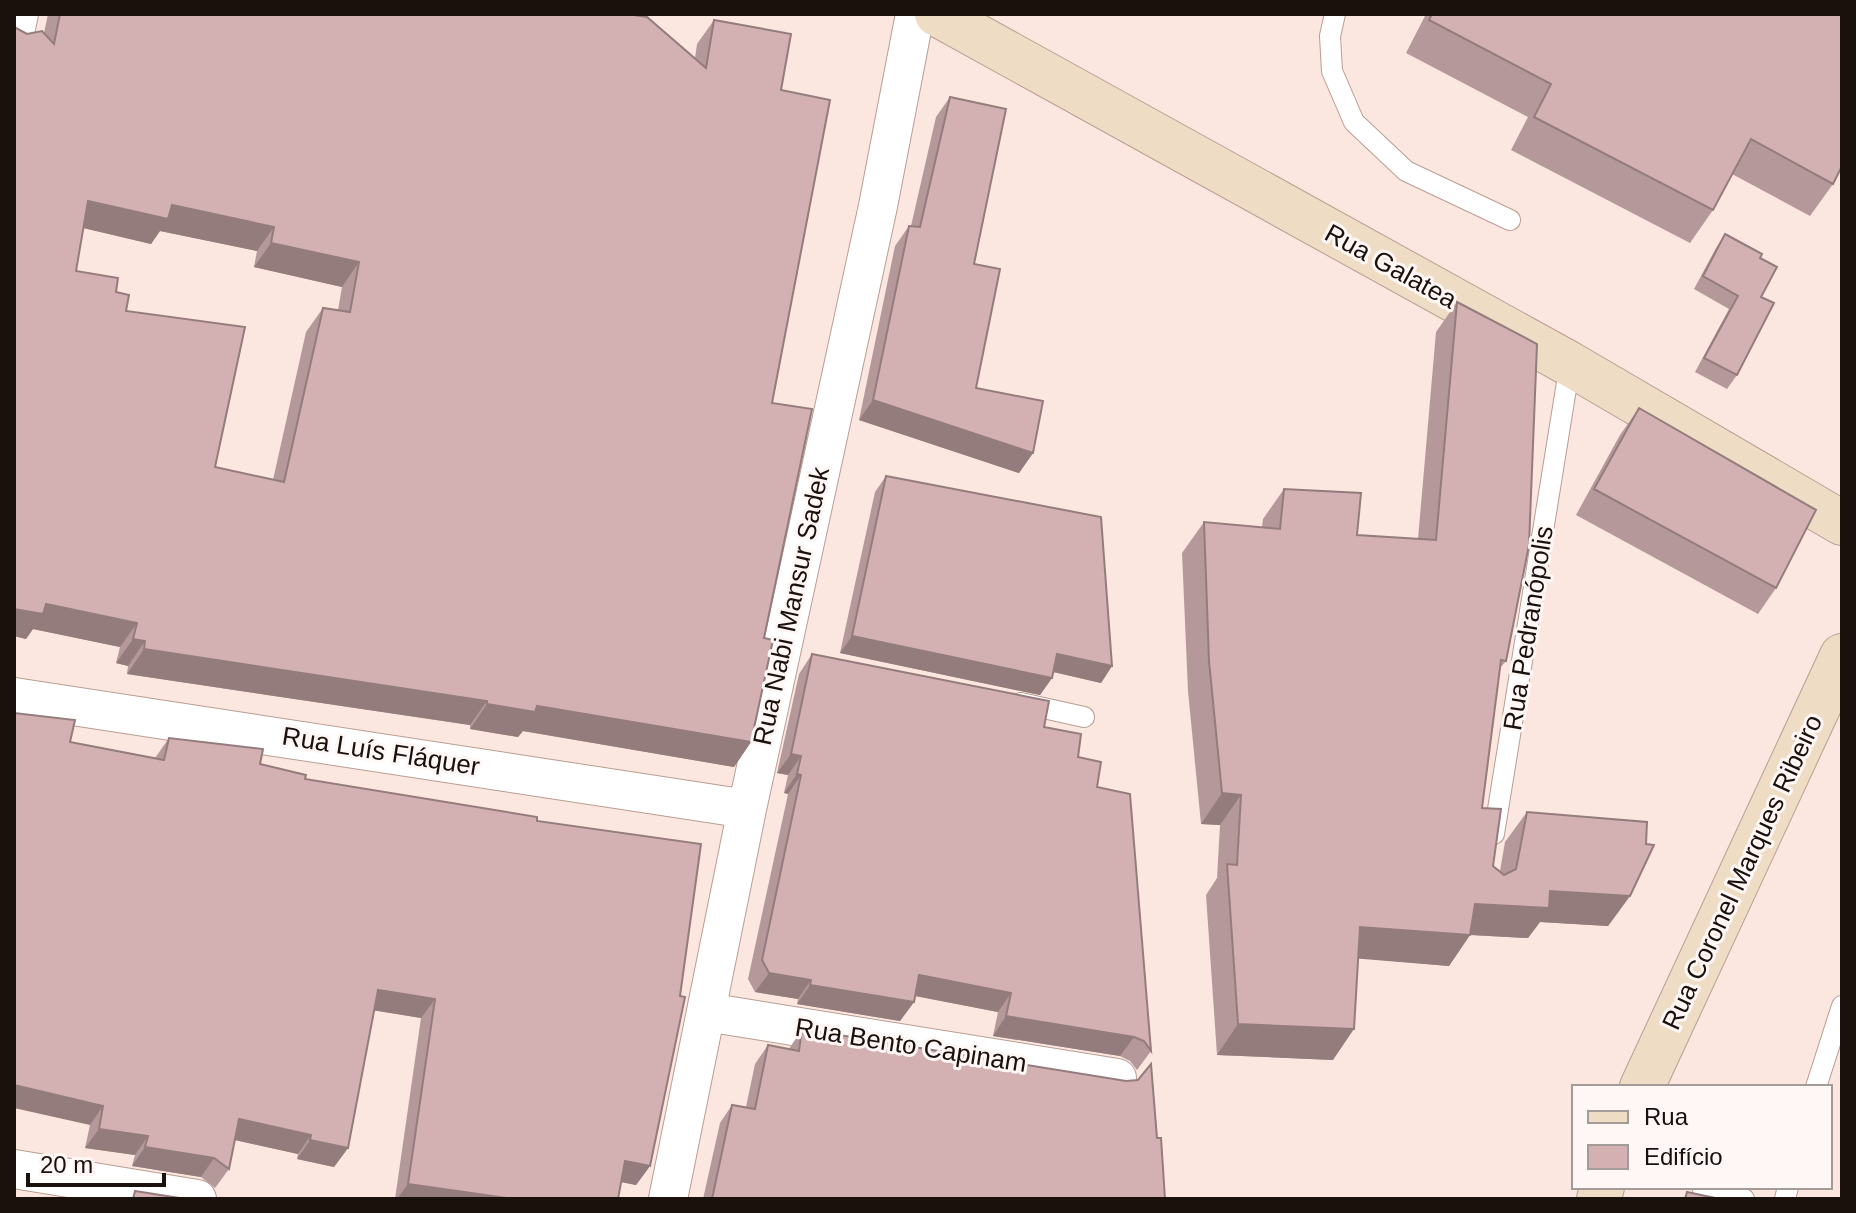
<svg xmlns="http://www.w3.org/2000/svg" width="1856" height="1213" font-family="Helvetica,sans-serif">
  <rect width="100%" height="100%" fill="#fbe7df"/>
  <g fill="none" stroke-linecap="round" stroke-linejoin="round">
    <defs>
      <path id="lane" d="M1335,14L1330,36L1332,71L1354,122L1406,171L1510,220
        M1021,703L1084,717
        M1494,834L1570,364
        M1816,1087L1842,1006
        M1703,1190L1744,1199
        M1785,1199L1788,1187"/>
      <path id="street" d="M14,37L19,14
        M14,697L747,809
        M706,1012L1117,1078
        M14,1169L197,1199
        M668,1199L747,809L878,206L915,14"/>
      <path id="secondary" d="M937,14L1570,364L1842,523
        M1642,1087L1842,656
        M1599,1199L1602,1187"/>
    </defs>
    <use href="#lane" stroke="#bb9d91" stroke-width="22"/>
    <use href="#street" stroke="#bb9d91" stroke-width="40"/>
    <use href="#secondary" stroke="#bb9d91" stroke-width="46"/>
    <use href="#lane" stroke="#fff" stroke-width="20"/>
    <use href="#street" stroke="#fff" stroke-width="38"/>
    <use href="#secondary" stroke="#efdcc4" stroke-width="44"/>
  </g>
  <path fill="#b5989a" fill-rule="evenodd" d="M48,14H627L695,58L697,44L714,20L781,90L764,638L751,742L734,767L523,731L518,737L470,729V725L127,674L128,666L116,663L120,647L33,629L26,639L14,636V25L16,28L27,34L44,33ZM83,228L151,244L160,231L257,251L254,267L342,287L338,310L323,308L306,332L273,480L215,467L116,292L76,271Z
    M1422,14H1842L1833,184L1810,216L1732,174L1713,210L1690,243L1511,150L1528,117L1406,53L1425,16Z
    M950,97L974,264L976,388L1033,453L1019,473L859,420L895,246L909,226H911L936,117Z
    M1725,234L1760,258L1761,297L1737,375L1727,389L1695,372L1729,309L1694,289L1716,248Z
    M1457,302L1506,661L1500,668L1482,808L1493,866L1500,871L1505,842L1527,812L1630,896L1608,926L1540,922L1528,938L1470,935L1449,966L1358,958L1333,1060L1217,1055L1206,895L1217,878L1220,825L1201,824L1188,691L1182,553L1204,522L1262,527L1263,519L1284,489L1357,535L1418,539L1436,332Z
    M1639,408L1776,588L1758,614L1576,515L1620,435Z
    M886,476L1112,666L1101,683L1053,672L1052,678L1040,695L840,653L875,492Z
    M812,654L1044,727L1078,757L1097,787L1151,1051L1137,1070L1130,1061L1120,1056L993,1036L998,1012L915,996L914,1002L900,1021L797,1004L798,999L755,992L748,979L788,794L784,793L788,775L777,773L799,674Z
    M169,738L260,764L305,779L537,821L650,1166L636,1185L621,1182L618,1199H395L421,1018L374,1010L348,1148L334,1167L297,1159L298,1154L235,1140L229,1169L215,1188L201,1177L132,1166L135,1155L85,1148L90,1125L70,742L155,758Z
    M802,1029L1157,1138L1165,1199H703L720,1123L732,1105L746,1107L755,1064L768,1045L789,1049Z"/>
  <path fill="#947c7d" d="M88,201L172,205L274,227L257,251L160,231L151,244L71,225Z
    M271,243L359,262L342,287L254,267Z
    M873,400L1033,453L1019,473L859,420Z
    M46,604L137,623L120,647L33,629L26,639L14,636V609Z
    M852,636L1052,678L1040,695L840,653Z
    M133,639L145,641L128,666L116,663Z
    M144,649L487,701L470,725L127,674Z
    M1057,654L1112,666L1101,683L1045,670Z
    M487,704L537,706L751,742L734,767L523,731L518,737L470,729Z
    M791,754L801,756L788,775L777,773Z
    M797,774L801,775L788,794L784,793Z
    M1222,793L1241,795L1220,825L1201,824Z
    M1550,891L1630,896L1608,926L1540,922L1528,938L1454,934L1475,904Z
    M1360,927L1470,935L1449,966L1339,957Z
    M769,973L811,980L798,999L755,992Z
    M919,975L1011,993L998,1012L905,994Z
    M810,985L914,1002L900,1021L797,1004Z
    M378,990L435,999L421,1018L365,1009Z
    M1006,1016L1134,1037L1120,1056L993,1036Z
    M1238,1024L1354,1029L1333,1060L1217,1055Z
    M14,1085L103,1106L90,1125L14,1108Z
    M239,1119L311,1135L298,1154L226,1138Z
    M99,1129L148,1136L135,1155L85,1148Z
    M310,1140L348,1148L334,1167L297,1159Z
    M145,1147L214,1158L201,1177L132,1166Z
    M625,1161L650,1166L636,1185L611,1180Z
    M408,1184L514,1199H397Z"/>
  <path fill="#d3b1b3" stroke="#947c7d" stroke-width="2" fill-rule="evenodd" d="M60,14H627L647,17L706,68L714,20L791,34L781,90L830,100L772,403L812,409L764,638L773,640L751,742L537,706L535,712L487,704V701L144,649L145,641L133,639L137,623L46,604L43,614L14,609V25L16,28L27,34L42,31L54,44ZM88,201L168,219L172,205L274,227L271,243L359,262L350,312L323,308L284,482L215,467L245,327L126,311L129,295L116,292L118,278L76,271Z
    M1432,14H1842V166L1833,184L1751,139L1713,210L1534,117L1551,84L1429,20Z
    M950,97L1006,109L974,264L1000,269L976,388L1043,401L1033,453L873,400L909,226L920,227Z
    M1725,234L1762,254L1760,258L1777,267L1761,297L1774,303L1737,375L1704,358L1738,296L1703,276Z
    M1457,302L1537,344L1529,545L1506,661L1501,660L1482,808L1501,809L1493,866L1504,875L1516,869L1527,812L1647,822L1646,844L1654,845L1630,896L1550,891L1549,908L1475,904L1470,935L1360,927L1354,1029L1238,1024L1227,864L1237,865L1241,795L1222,793L1209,661L1204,522L1280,529L1284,489L1361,493L1357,535L1436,540Z
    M1639,408L1816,510L1776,588L1594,489Z
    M886,476L1101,517L1112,666L1057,654L1052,678L852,636Z
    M812,654L1049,701L1044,727L1081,734L1078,757L1101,762L1097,787L1130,794L1151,1051L1144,1041L1134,1037L1006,1016L1011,993L919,975L914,1002L810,985L811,980L769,973L762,960L801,775L797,774L801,756L791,754Z
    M14,713L75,720L70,742L164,760L169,738L263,749L260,764L306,775L305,779L537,817V821L701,844L680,996L685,997L650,1166L625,1161L618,1199H514L408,1184L435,999L378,990L348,1148L310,1140L311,1135L239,1119L229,1169L214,1158L145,1147L148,1136L99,1129L103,1106L14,1085Z
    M802,1029L1126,1081L1138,1080L1151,1064L1157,1138H1161L1165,1199H712L732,1105L755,1109L768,1045L799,1051Z
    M135,1191L186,1199H133Z
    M1687,1192L1720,1199H1685Z"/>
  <g text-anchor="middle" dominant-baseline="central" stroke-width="6" stroke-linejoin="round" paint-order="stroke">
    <g font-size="26" fill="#1a100c" stroke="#fef7f5">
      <text transform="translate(1391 266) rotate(29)">Rua Galatea</text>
      <text transform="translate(791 606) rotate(-78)">Rua Nabi Mansur Sadek</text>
      <text transform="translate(1528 628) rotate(-81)">Rua Pedranópolis</text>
      <text transform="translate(381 751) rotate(9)">Rua Luís Fláquer</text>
      <text transform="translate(1742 872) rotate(-65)">Rua Coronel Marques Ribeiro</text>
      <text transform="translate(911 1045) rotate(9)">Rua Bento Capinam</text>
    </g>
  </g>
  <rect width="1856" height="1213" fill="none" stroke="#1a100c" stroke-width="32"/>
  <rect x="1572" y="1085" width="260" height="104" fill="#fef7f5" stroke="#a39b98" stroke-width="2"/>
  <rect x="1588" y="1111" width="40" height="12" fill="#efdcc4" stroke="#a39b98" stroke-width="2"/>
  <text x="1644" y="1125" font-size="24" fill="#1a100c">Rua</text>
  <rect x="1588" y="1145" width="40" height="24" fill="#d3b1b3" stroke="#a39b98" stroke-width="2"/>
  <text x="1644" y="1165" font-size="24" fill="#1a100c">Edifício</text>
  <path d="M28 1173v12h136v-12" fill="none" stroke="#1a100c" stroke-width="4"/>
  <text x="40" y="1173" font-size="24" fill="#1a100c" stroke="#fef7f5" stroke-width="6" paint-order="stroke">20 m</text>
</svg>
